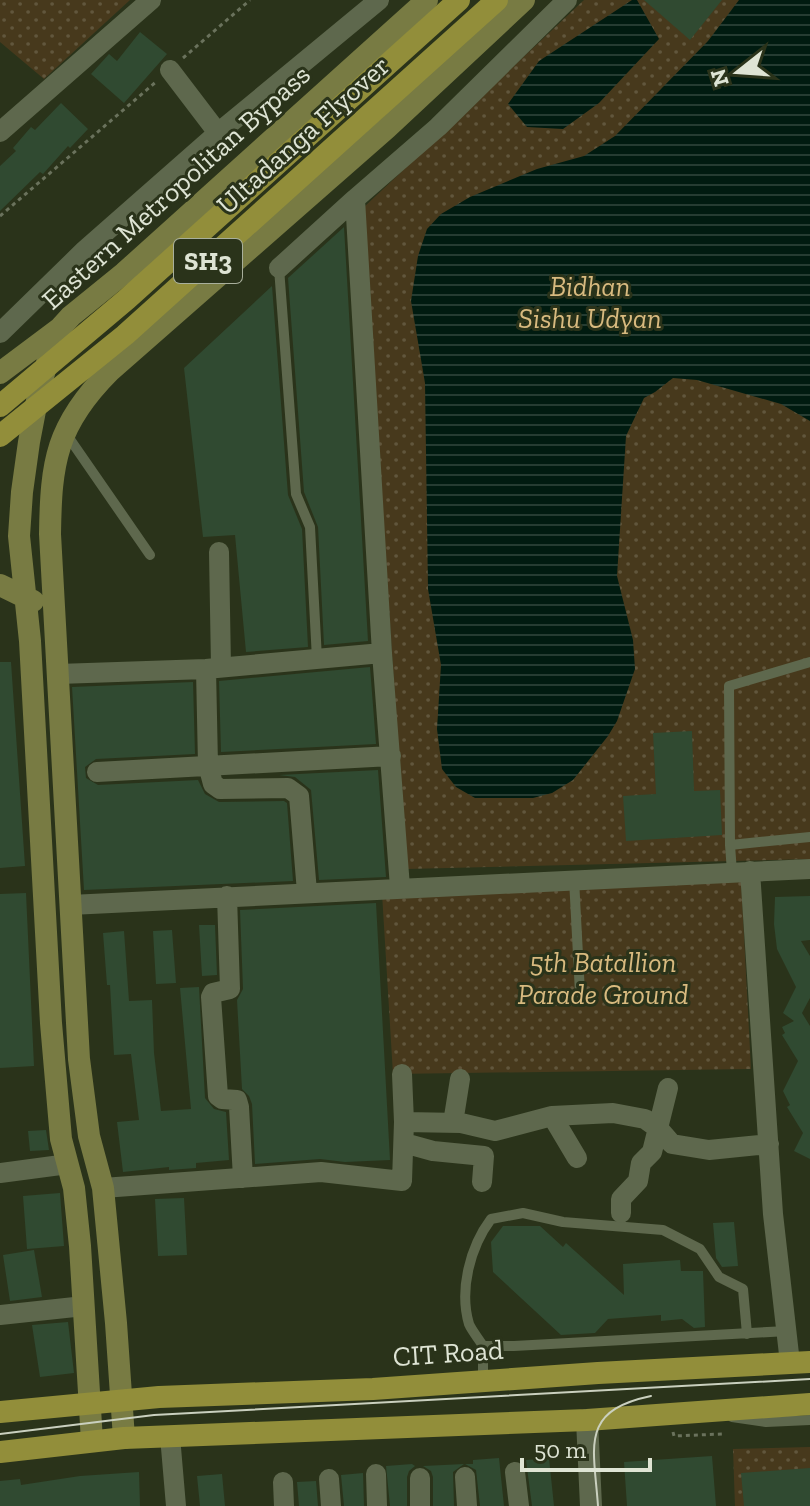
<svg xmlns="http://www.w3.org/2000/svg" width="810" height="1506" font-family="'Zilla Slab',serif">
  <defs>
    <pattern id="park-dots" width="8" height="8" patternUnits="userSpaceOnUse" patternTransform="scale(2)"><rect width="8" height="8" fill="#47391c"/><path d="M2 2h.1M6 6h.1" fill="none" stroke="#61563c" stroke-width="1.8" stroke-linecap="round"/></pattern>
    <pattern id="water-rules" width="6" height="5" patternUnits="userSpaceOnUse" patternTransform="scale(2)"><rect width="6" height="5" fill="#001b10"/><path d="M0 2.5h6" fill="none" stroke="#253c32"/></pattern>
  </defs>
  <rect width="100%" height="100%" fill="#2a331a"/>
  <path fill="url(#park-dots)" d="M0,0H130L44,79L0,42Z
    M584,0H810V859L406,869L363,208Z
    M741,879L751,1069L393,1074L382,893Z
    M810,1447V1506H735L733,1449Z"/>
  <path fill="url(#water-rules)" d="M632,0H637L659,39L599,103L563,129L527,127L508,104L539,61Z
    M739,0H810V421L781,404L697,380L673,378L655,392L644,398L626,436L617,576L633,640L635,669L617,721L608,736L573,780L552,793L533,798H475L456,787L442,769L437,729L441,665L428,589L425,383L411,301L418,256L427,229L441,214L470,197L537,169L584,156L615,136L708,41Z"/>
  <path fill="#304a31" d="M644,0H722L690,40Z
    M140,32L167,54L124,103L91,74L109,54L117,61Z
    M61,103L88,129L70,148L68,146L43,174L40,172L0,211V166L16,151L13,148L31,127L35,130Z
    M344,227L368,641L324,645L318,527L304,492L288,278Z
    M272,286L288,495L302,529L308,647L246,652L235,535L203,537L184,368Z
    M0,662H11L25,866L0,868Z
    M370,667L376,744L221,752L219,681Z
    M193,682L195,754L96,759L85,767L86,778L98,785L198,780L205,794L219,802L284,801L287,803L293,881L84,890L72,687Z
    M692,731L694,791L720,790L722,835L626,841L623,796L656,794L653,733Z
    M378,770L386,877L319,880L311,790L295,777L279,775Z
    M26,893L34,1066L0,1068V894Z
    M810,896V940L801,941L810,956V998L802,1013L810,1026V1159L794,1151L803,1133L787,1107L790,1105L783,1091L798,1061L782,1035L785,1033L782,1027L794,1021L783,1013L796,987L777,949L774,924L775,897Z
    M376,903L390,1160L345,1162L320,1159L255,1164L252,1104L249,1096L242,1089L237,1000L243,989L240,910Z
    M199,925H215L217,975L202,976Z
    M172,930L176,983L156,984L153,931Z
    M124,931L129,1001L152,1000L154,1053L161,1111L191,1109L180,988L199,987L205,1098L214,1109L226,1112L229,1160L196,1163V1168L169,1170V1167L123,1172L117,1122L139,1120L131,1054L114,1055L110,985H107L103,933Z
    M46,1130L49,1150L30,1151L28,1131Z
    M60,1193L64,1246L27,1249L23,1196Z
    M184,1198L187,1255L158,1256L155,1199Z
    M734,1222L738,1266L722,1267L716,1258L713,1223Z
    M503,1226H540L563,1247L566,1243L624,1295L623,1264L680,1260L681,1271H703L705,1327L694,1328L682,1319L661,1321V1315L608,1319L595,1333L561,1335L493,1272L491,1242Z
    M34,1250L42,1297L10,1301L3,1255Z
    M68,1322L74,1373L40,1377L32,1325Z
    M712,1456L716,1506H627L624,1462Z
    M499,1458L504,1506H480L476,1470L465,1464H473V1460Z
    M549,1458L554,1506H532L526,1460Z
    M412,1464L415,1466L409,1471L407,1477V1506H390L386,1466Z
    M464,1464L453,1472L454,1506H433V1477L431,1471L423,1466Z
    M810,1468V1506H744L741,1473Z
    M139,1472L140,1506H0V1481L20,1479L21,1485L80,1476Z
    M363,1473L364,1506H344L341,1475Z
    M222,1474L225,1506H200L197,1476Z
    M316,1481L318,1506H299L297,1482Z"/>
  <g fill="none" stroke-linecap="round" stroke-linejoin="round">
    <path stroke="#6a725c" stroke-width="3" stroke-dasharray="4 4" stroke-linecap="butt" d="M183,58L250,0
      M0,216L157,81
      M673,1432L674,1436L722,1434"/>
    <path stroke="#5e684d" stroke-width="10" d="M279,268L296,494L310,527L317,659
      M67,435L150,555
      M730,845L810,837
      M732,872L730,845L729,686L810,662
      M574,879L580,993
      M747,1334L743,1289L719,1277L700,1249L663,1230L563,1222L523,1213L491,1219C470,1247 459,1290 469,1324C472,1331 479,1339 483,1346H514L787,1331
      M483,1346V1381
      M732,1417L766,1422L810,1420"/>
    <path stroke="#5e684d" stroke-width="20" d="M170,70L218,133
      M0,132L151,0
      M279,268L355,199
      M0,333L85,250L218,133L379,0
      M219,552L221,667
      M206,669L208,765L213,784L220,789L288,788L299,796L307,892
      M58,674L206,669L382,653
      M97,772L391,756
      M750,871L773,1214L790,1363
      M400,887L382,653L355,199L438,127L567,0
      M227,896L230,989L213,993L211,997L218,1096L222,1099L237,1100L239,1107L243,1178
      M70,905L810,869
      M552,1116L577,1158
      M404,1122L461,1123L495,1131L552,1116L613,1113L645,1119L659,1129L672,1144L709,1150L769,1144
      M453,1123L460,1079
      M404,1143L433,1151L484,1156L482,1182
      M0,1173L68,1164
      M103,1188L321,1172L402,1181L404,1122L402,1074
      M621,1213V1199L638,1181L641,1163L652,1152L668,1088
      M0,1315L84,1306
      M170,1436L176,1506
      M515,1472L519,1506
      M376,1474L377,1506
      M465,1477L467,1506
      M420,1478V1506
      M329,1479L331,1506
      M283,1482L284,1506"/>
    <path stroke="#5e684d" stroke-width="22" d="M587,1420L591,1506"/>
    <path stroke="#787b43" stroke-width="22" d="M0,373L60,328
      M0,585L33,601
      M124,1438L116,1323L103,1188L89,1136L79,1059L50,534C51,462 56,425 110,371L387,128L524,0
      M92,1441L80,1246L74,1188L61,1139L51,1023L30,641L19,536L22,492L29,442L39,390L53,343L61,327L71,316L124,273L427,0"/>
    <path stroke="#928e3a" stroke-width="22" d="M0,406L127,299L459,0
      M0,436L125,335L497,0
      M0,1412L159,1397L373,1389L598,1373L810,1362
      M0,1452L124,1438L587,1420L810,1404"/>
    <path stroke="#cad0bf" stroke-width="2" d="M0,1434L154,1415L810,1379
      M598,1506C594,1447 579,1411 651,1396"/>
  </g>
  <g text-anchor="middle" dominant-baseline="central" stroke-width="6" stroke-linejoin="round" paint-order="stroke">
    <rect fill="#2a331a" stroke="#a8af9c" stroke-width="2" x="174" y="239" width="68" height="44" rx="6"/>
    <g font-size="26" font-weight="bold" fill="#dee4d4">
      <text x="208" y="261">SH3</text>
    </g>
    <g font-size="28" fill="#dee4d4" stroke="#2a331a">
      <text transform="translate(303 135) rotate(-42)">Ultadanga Flyover</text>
      <text transform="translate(176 187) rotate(-42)">Eastern Metropolitan Bypass</text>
      <text transform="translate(448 1353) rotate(-4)">CIT Road</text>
    </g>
    <g font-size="28" font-style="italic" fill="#d8ba7f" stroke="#2a331a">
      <text x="590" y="286">Bidhan<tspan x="590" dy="32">Sishu Udyan</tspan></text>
      <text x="603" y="962">5th Batallion<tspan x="603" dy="32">Parade Ground</tspan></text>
    </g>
  </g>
  <g transform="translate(738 72) rotate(253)" stroke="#2a331a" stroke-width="6" paint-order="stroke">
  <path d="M0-6L14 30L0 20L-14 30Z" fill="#dee4d4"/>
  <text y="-12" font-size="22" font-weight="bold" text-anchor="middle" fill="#dee4d4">N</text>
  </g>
  <path d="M522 1458v12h128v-12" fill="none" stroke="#dee4d4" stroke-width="4"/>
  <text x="534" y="1458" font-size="24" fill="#dee4d4" stroke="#2a331a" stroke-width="6" paint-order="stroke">50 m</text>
</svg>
